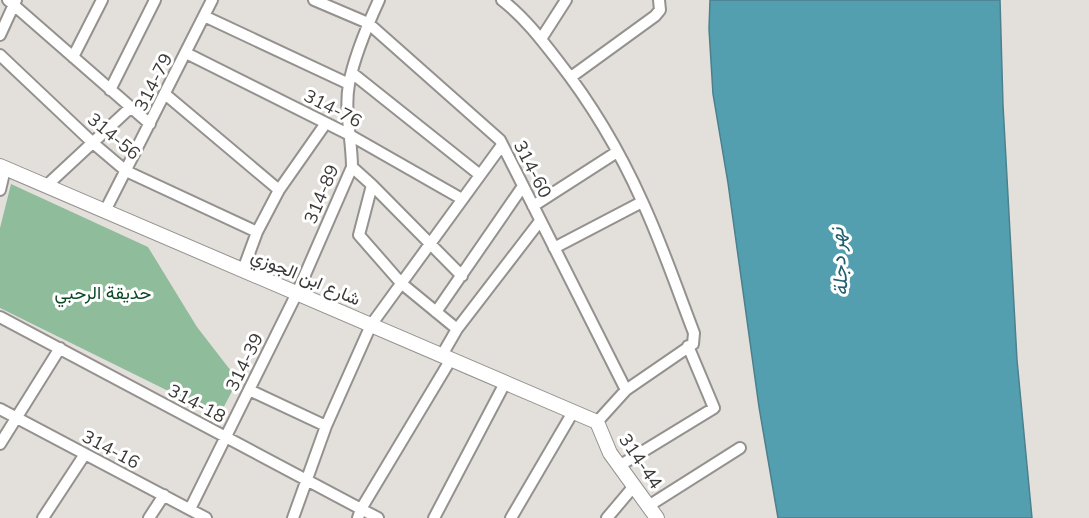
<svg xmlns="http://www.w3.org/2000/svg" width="1089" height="518" font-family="Mulish,Vazirmatn,sans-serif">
  <rect width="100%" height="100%" fill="#e3e0dc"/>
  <path fill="#8fbc9a" d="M11,184L148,247L197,327L238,380L219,416L0,308V228Z"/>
  <path fill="#539fb0" stroke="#4c808c" stroke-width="1.5" d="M710,0H1000L1003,105L1017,360L1032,518H778L759,407L728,183L713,94L709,29Z"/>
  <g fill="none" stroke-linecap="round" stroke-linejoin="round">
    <defs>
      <path id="minor" d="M8,0L150,124
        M314,0L368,23L500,140L626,390
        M502,0C524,17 541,39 558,61C591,103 620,152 642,201C662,244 677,289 694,333L693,344L626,390L597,422
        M204,16L349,84
        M0,35L16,0
        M541,39L566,0
        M186,53L348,134L462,199
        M0,55L93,143L126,171L257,232
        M73,57L102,0
        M352,73L480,175
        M571,77L655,16L660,10L659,0
        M110,90L155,0
        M165,94L279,190
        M352,167L372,185L462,276
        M372,185L359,235L401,283L457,329
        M46,186L130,108
        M0,190L5,169
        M533,206L617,152
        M105,211L212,0
        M554,248L642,202
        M243,270L257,232L279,190L326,123
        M436,312L523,186
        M0,317L378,518
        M442,355L457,329L540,221
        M249,390L326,426
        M0,409L206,518
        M0,444L60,348
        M619,466L714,408L688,346
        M650,505L740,448
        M190,509L297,293L352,167C352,140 344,111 349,84C354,57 368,24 379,0
        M43,518L85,454
        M149,518L164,495
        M293,518L326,426L371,325L502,145
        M358,518L361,509L451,359
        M434,518L505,383
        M511,518L573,412
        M607,518L634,486"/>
      <path id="tertiary" d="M0,166L597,422L610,453L657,518"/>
    </defs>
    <use href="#minor" stroke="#94918e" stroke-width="14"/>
    <use href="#tertiary" stroke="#94918e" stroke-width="16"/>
    <use href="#minor" stroke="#fff" stroke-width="10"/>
    <use href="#tertiary" stroke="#fff" stroke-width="14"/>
  </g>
  <g text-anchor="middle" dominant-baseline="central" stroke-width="6" stroke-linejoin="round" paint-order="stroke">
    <g font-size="18" fill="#3a3938" stroke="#fff">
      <text transform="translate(153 82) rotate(-63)">314-79</text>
      <text transform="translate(333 108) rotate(27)">314-76</text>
      <text transform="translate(114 136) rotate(40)">314-56</text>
      <text transform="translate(533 169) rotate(63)">314-60</text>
      <text transform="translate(321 194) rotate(-67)">314-89</text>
      <text transform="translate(306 277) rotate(23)">شارع ابن الجوزي</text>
      <text transform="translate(244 362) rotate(-64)">314-39</text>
      <text transform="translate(197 403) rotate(28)">314-18</text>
      <text transform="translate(111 449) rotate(28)">314-16</text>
      <text transform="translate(641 461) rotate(56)">314-44</text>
    </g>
    <g font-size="18" fill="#0a4924" stroke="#fff">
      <text x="103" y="292">حديقة الرحبي</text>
    </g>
    <g font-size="20" font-style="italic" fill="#215e6c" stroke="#fff">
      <text transform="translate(838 262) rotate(-94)">نهر دجلة</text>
    </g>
  </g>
</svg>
